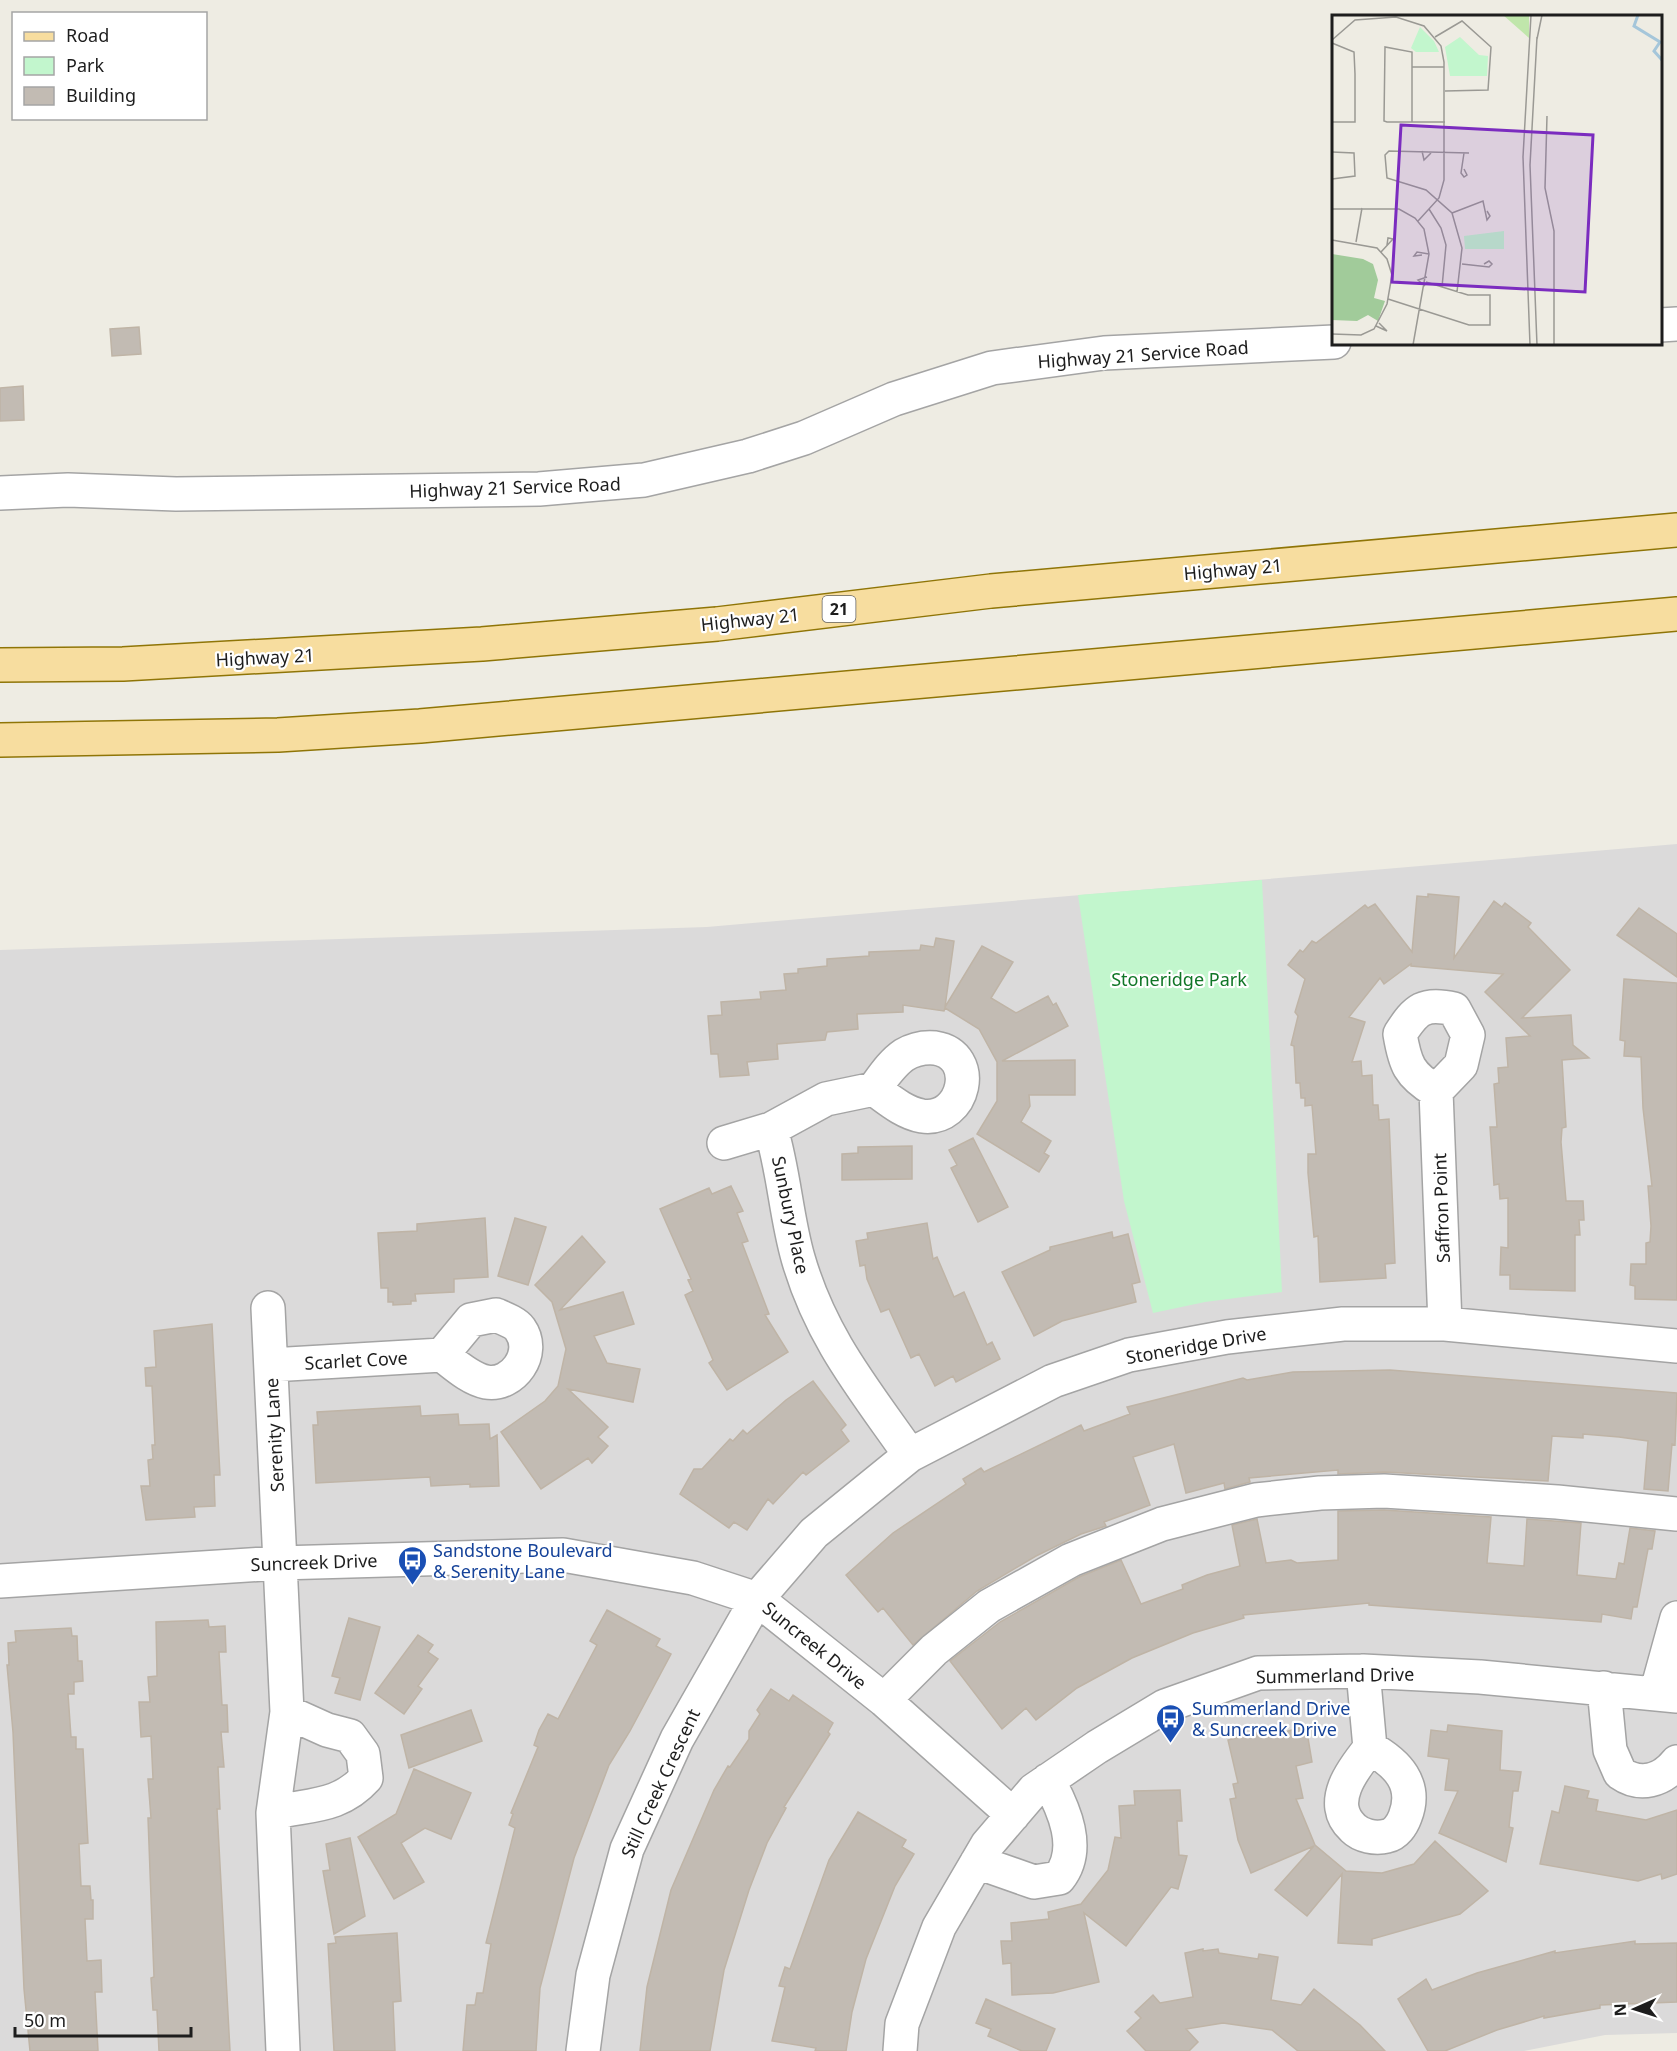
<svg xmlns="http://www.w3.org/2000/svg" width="1677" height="2051" font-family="'Noto Sans',sans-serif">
  <rect width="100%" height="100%" fill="#eeece3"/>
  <path fill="#dbdada" d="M1677,844V2033L1605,2035L1524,2051H0V950L707,927Z"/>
  <path fill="#c2f6cd" d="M1262,880L1282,1292L1205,1302L1153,1313L1124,1201L1078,895Z"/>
  <path fill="#c2bbb3" stroke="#bfb4a6" stroke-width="1.5" d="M139,327L141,354L112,356L110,329Z
    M23,386L24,420L0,421V388Z
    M1428,894L1459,897L1454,958L1494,901L1502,907L1505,903L1531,923L1528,927L1570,970L1522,1018L1571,1015L1573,1045L1589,1058L1562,1060L1566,1127L1562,1128L1561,1142L1566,1201H1583L1584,1220H1579L1580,1235H1575V1291L1510,1289V1275H1500L1501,1247L1508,1248V1198L1500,1199L1499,1184L1494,1185L1490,1127H1497L1494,1084L1499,1083L1498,1068L1508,1067L1506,1038L1530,1036L1485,992L1503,974L1411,966V964L1384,984L1380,978L1349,1017L1365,1022L1352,1062L1361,1061L1362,1076L1372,1075L1373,1105H1378L1379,1120L1389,1119L1395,1263L1385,1264L1386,1278L1320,1282L1318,1236L1314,1237L1308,1173V1154H1316L1312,1105L1305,1106V1098H1301L1300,1083H1296L1294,1046L1291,1045L1298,1016L1295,1012L1305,979L1288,965L1300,950L1303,952L1312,941L1316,943L1365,905L1368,908L1375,904L1412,952L1417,896L1428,897Z
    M1639,908L1677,934V977L1617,935Z
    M936,938L954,941L945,1007L982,946L1013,962L991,998L1016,1013L1048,996L1053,1005L1056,1003L1068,1026L1002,1061L1075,1060V1095H1029L1030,1106L1021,1122L1051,1141L1044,1153L1049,1156L1039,1172L977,1134L997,1101V1062L979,1029L945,1008L944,1011L903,1005V1012L857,1014L858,1029L827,1032L825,1040L777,1044L778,1059L747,1062L749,1075L720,1077L718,1054H711L708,1016L722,1015L721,1002L761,999L760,992L786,990L784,974L798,973V969L827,966V959L869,956V952L920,950L921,945L934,947Z
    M1624,979L1677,983V1300L1635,1299V1286L1630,1285L1631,1264H1646V1243L1650,1242L1651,1226L1648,1186H1652L1643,1108L1641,1057L1624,1056L1625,1041L1620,1040Z
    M973,1138L1008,1207L978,1222L951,1168L957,1165L949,1150Z
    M912,1146V1179L842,1180V1154L858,1153V1147Z
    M731,1186L743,1211L737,1213L748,1241L742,1243L769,1314L765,1315L788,1352L727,1390L709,1363L713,1360L685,1295L693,1291L688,1280L691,1279L660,1209L709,1188L712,1194Z
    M485,1218L488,1277L454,1279V1292L415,1294L416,1301H411V1304L393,1305V1302H388V1288H381L378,1233L417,1231V1224Z
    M515,1218L546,1227L528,1285L498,1276Z
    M927,1223L933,1259L937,1257L954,1297L964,1292L987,1345L992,1342L1000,1359L956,1382L953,1376L935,1386L919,1354L911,1358L889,1309L881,1312L867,1279L865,1265L860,1266L856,1241L868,1239L867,1233Z
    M1112,1232L1113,1238L1128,1234L1140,1282L1132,1284L1136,1302L1062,1321L1034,1336L1002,1272L1050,1250V1247Z
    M582,1236L605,1262L560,1310L623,1292L634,1324L594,1336L607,1363L640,1369L633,1402L568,1389L608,1427L598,1437L608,1446L592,1463L588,1458L541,1489L501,1432L545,1401L558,1386L566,1349L552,1302L535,1285Z
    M212,1324L220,1475H214L215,1506L194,1507L195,1517L146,1520L141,1486H150L148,1460L153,1459L152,1445H155L152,1386H146L145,1368L156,1367L154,1331Z
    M1390,1370L1677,1393L1675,1445L1672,1444L1668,1491L1644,1489L1648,1441L1619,1437L1583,1434V1438L1552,1436L1548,1481L1385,1472L1338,1474V1470L1249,1478L1250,1482L1225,1489L1224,1483L1186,1493L1174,1444L1133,1457L1150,1505L1104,1522L1106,1526L1081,1534L1036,1556L977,1591L913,1645L883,1608L878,1612L846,1575L893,1533L966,1484L963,1479L981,1468L984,1472L1081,1425L1084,1431L1130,1414L1127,1407L1243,1378L1247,1380L1293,1372Z
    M813,1381L846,1425L841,1430L849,1441L806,1475L803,1472L773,1504L768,1499L747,1530L734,1522L729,1528L680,1494L694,1469H702L730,1439L733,1441L743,1430L747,1434L786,1400Z
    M420,1406L421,1416L458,1414L459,1425L489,1424L490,1439L497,1435L499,1486L470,1487V1484L431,1486L430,1477L316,1483L313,1425H318L317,1412Z
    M1384,1510L1491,1517L1487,1563L1524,1566L1527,1519L1581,1523L1577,1575L1616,1579L1619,1563L1624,1564L1630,1528L1655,1531L1652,1549H1648L1637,1607H1633L1631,1619L1602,1614L1601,1622L1369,1605V1603L1243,1615L1244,1618L1193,1633L1132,1658L1077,1688L1036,1720L1026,1708L1002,1729L950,1661L1000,1622L1079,1577L1121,1560L1141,1604L1183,1589L1182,1585L1207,1575L1240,1566L1232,1525L1257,1519L1266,1563L1291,1560L1297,1563L1338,1560V1511Z
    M607,1610L660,1639L656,1646L671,1654L630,1731L609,1765L574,1858L540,1988L536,2051H463L467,2005H475L477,1993H483L491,1944L486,1943L515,1828L509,1825L513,1814L511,1813L538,1747L534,1745L539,1730L548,1714L558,1719L597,1645L590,1641Z
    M349,1618L380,1627L360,1700L335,1693L340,1678L332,1676Z
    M208,1620L209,1627L225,1626L226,1652H219L222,1705H227L228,1732H221L224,1767H218L220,1809H217L230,2051H159L157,2010H153L151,1978L154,1977L148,1818H151L148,1779H153L151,1736L141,1737L139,1702H150L148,1677L157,1676L156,1622Z
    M71,1628L72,1636H77L78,1661H82L83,1681L74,1682V1694H68L71,1737H76V1749H83L88,1843L79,1844L81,1886H90L91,1900H93V1919H85L87,1961L101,1960L102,1992H95L98,2051H30L24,1989L13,1732L7,1665H9L8,1643L16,1642L15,1631Z
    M418,1635L433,1645L428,1652L438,1659L418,1686L422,1689L404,1714L375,1693Z
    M771,1689L789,1701L793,1695L833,1723L828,1732L830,1734L784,1807L786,1808L767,1843L749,1890L724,1970L710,2051H640L647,1987L671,1890L714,1790L728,1766L730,1767L749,1739V1731L760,1714L757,1710Z
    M471,1710L482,1741L409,1768L401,1735Z
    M1448,1725L1502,1731L1500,1770L1521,1772L1518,1791H1513L1509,1827L1513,1828L1506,1862L1439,1833L1458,1791L1445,1790L1449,1759L1428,1756L1431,1730L1447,1732Z
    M1283,1726L1285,1732L1306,1726L1312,1762L1296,1766L1303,1798L1296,1799L1315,1845L1346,1871L1382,1873L1414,1864L1435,1841L1488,1891L1460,1914L1372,1939V1945L1338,1943L1342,1874L1307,1916L1275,1890L1314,1846L1251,1873L1238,1840L1230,1799L1236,1798L1233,1784L1238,1783L1228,1740Z
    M414,1769L471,1793L451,1839L425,1828L401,1843L424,1882L394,1899L358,1837L396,1814Z
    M1565,1786L1589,1791L1587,1798L1598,1800L1596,1811L1646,1820L1677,1810V1874L1662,1879L1661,1874L1638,1881L1540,1864L1552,1811L1559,1813Z
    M1180,1790L1182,1821H1177L1179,1855L1187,1856L1178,1889L1171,1887L1126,1946L1084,1913L1099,1982L1053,1993L1012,1995L1011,1963L1003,1964L1001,1941H1012L1011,1923L1049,1919L1048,1912L1081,1904L1108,1870L1115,1837L1121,1838L1119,1806L1135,1805L1134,1791Z
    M858,1812L906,1840L902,1847L914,1854L895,1886L866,1959L852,2012L846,2051H815L816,2048L772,2041L785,1987L779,1986L785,1967L790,1969L829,1860Z
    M350,1838L365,1916L334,1934L323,1871L330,1870L326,1844Z
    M397,1933L401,2001L393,2002L395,2051H334L328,1944L336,1943L335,1937Z
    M1635,1941V1944L1677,1943V2002L1600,2005V2008L1544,2018V2016L1497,2030L1445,2051H1428L1398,1999L1426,1979L1432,1990L1477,1973L1555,1951V1953Z
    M1203,1949V1951L1218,1949L1219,1953L1258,1959L1259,1954L1278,1957L1271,2000L1301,2005L1314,1989L1360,2025L1385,2051H1298L1272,2030L1223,2023L1186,2029L1198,2042L1189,2051H1146L1127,2031L1141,2018L1135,2012L1153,1995L1160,2003L1193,1997L1185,1953Z
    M986,1999L1055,2029L1046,2051H1022L988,2036L991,2029L976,2023Z"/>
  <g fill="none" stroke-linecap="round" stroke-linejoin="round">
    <defs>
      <path id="minor" d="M1660,325L1677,324
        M0,493L68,490L176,494L539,489L644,480L748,456L804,438L894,399L992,368L1104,353L1334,342
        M874,1089C883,1077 892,1063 904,1055C914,1049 924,1047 935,1048C980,1055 965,1122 922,1116C904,1113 888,1099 874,1089L826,1099L771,1129C784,1172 786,1216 798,1258C821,1338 864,1389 910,1455
        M1436,1091C1409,1075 1405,1064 1400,1034C1416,1009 1424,1002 1454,1009L1468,1035L1461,1065L1436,1091L1445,1324
        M724,1143L771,1129
        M268,1308L287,1712L273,1813L283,2051
        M271,1365L442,1355C454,1364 470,1379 486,1382C513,1387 537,1353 520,1329C516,1323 503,1318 496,1315L471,1320L442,1355
        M0,1581L279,1563L563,1555L693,1578L757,1599L884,1700L1013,1815
        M1363,1671L1370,1748C1353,1769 1326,1803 1353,1828C1361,1836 1375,1839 1387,1836C1396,1834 1402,1825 1405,1817C1418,1784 1397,1763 1370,1748
        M1604,1688L1610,1750L1620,1773C1640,1787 1662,1781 1677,1762
        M1656,1694L1677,1618
        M884,1700L934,1650L989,1606L1071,1560L1162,1524L1256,1500L1320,1493L1384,1491L1557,1502L1677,1514
        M273,1813C309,1804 339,1808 366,1778L363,1754L350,1736L327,1730L287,1712
        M977,1862L1034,1882L1059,1878C1082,1849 1064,1809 1048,1780
        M583,2051L593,1975L627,1849L677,1739L757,1599L814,1533L910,1455L1053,1381L1129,1355L1227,1337L1343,1324H1445L1677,1346
        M900,2051L902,2024L939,1927L987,1845L1034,1790L1097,1747L1165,1706L1258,1673L1363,1671L1480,1677L1677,1696"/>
      <path id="major" d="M0,665L123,664L482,644L717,624L991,591L1677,530
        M0,740L278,735L420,726L1677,614"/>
    </defs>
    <use href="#minor" stroke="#a4a4a4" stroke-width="36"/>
    <use href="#major" stroke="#8f7507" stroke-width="36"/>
    <use href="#minor" stroke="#fff" stroke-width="33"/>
    <use href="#major" stroke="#f7dd9f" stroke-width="33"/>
  </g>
  <defs>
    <symbol id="bus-pin" viewBox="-11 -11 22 30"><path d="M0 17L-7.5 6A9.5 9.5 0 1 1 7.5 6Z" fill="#1a4fb4" stroke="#fff"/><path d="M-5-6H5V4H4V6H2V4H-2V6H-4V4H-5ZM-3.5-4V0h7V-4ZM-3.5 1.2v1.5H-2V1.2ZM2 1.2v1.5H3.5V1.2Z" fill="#fff"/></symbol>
  </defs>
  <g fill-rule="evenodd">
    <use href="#bus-pin" x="396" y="1544" width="33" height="45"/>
    <use href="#bus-pin" x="1154" y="1702" width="33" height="45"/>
  </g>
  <g text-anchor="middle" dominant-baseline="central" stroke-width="4.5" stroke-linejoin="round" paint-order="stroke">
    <rect fill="#fff" stroke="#616161" stroke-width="1.5" x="822.5" y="596" width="33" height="26" rx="4.5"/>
    <g font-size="16" font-weight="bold" fill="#1d1d1d">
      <text x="839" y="609">21</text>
    </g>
    <g font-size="18" fill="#1d1d1d" stroke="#fff">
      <text transform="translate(1143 354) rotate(-4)">Highway 21 Service Road</text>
      <text transform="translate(515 487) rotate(-2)">Highway 21 Service Road</text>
      <text transform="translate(1233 569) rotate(-5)">Highway 21</text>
      <text transform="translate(750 619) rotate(-6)">Highway 21</text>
      <text transform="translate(265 657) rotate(-3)">Highway 21</text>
      <text transform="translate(1441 1208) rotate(-92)">Saffron Point</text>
      <text transform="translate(791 1215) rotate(78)">Sunbury Place</text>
      <text transform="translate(1196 1345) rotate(-10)">Stoneridge Drive</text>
      <text transform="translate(356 1360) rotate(-3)">Scarlet Cove</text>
      <text transform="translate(274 1435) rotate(-93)">Serenity Lane</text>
      <text transform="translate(314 1562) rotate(-2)">Suncreek Drive</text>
      <text transform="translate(815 1645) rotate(39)">Suncreek Drive</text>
      <text transform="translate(1335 1675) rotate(-1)">Summerland Drive</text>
      <text transform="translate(660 1783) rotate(-65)">Still Creek Crescent</text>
    </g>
    <g font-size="18" fill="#107627" stroke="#fff">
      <text x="1179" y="979">Stoneridge Park</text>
    </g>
    <g font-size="18" fill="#164399" stroke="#fff" text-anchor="start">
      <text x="433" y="1550">Sandstone Boulevard<tspan x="433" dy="21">&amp; Serenity Lane</tspan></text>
      <text x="1192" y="1708">Summerland Drive<tspan x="1192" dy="21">&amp; Suncreek Drive</tspan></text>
    </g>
  </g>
  <g transform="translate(1332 15)">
    <rect width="330" height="330" fill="#eeece3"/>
    <path d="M171,0H197V23Z" fill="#c0e6ab"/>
    <path d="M0,239L31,244L41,249L46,265L42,283L53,286L46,306L36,300L25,306L0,305Z" fill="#a1cb9a"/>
    <path d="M88,12L102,26L107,37H84L79,33ZM128,22L147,40L156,41L155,61H118L113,32ZM172,216V234H133L132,221Z" fill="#c2f6cd"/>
    <path fill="none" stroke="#a5c6da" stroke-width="3" d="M306,0L302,11L328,27L322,36L330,45"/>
    <path fill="none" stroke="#9a9994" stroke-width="1.5" d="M103,22L130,6L159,32L156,75L113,76M205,22L198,150L205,330M205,24L210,0M0,25L23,5L64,2L92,11L109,31L112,47V165L107,183L86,206M0,28L22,37L23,59V107H0M80,52H112M215,101L213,173L222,216V330M80,107V37L53,32L52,106L55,107H113M90,136L92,145L99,138M0,137L22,138L23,161L0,164M132,138L129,158L132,162L135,160L132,154M0,194H67L83,203L92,214L97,239L81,330M97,194L109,213L114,230L110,272M120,198L151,186L155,205L158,201L155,196M0,225L45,233L55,244L60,260L55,289L42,314L29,320L0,319M24,227L30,193M49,237L61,224L56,223L55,230M90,240L82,241L85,237L97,239M130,249L157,252L160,249L157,246L152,249M93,271L86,265L95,262M125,277L130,233L120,198L94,175L55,163L53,140L57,136L137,138M56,284L137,310H158V280H136L94,267M44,311L55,316L47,308M198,330L191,142L199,0"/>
    <path fill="#7b2cbf" fill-opacity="0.15" stroke="#7b2cbf" stroke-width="3" d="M69,110L261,120L253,277L60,267Z"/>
    <rect width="330" height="330" fill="none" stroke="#1d1d1d" stroke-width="3"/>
  </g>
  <rect x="12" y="12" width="195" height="108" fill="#ffffff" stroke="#a5a5a5" stroke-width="1.5"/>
  <rect x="24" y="32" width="30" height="9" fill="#f7dd9f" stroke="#a5a5a5" stroke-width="1.5"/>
  <text x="66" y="42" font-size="18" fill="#1d1d1d">Road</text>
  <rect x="24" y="57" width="30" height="18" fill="#c2f6cd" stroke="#a5a5a5" stroke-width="1.5"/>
  <text x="66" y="72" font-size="18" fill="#1d1d1d">Park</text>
  <rect x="24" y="87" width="30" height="18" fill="#c2bbb3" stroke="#a5a5a5" stroke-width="1.5"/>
  <text x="66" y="102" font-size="18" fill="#1d1d1d">Building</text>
  <g transform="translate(1635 2009) rotate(267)" stroke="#ffffff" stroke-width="4.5" paint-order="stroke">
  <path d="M0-4.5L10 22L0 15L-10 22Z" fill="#1d1d1d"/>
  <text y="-9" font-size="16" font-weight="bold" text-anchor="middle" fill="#1d1d1d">N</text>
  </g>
  <path d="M15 2027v9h176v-9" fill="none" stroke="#1d1d1d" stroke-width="3"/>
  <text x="24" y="2027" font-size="18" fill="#1d1d1d" stroke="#ffffff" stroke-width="4.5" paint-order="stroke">50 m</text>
</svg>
